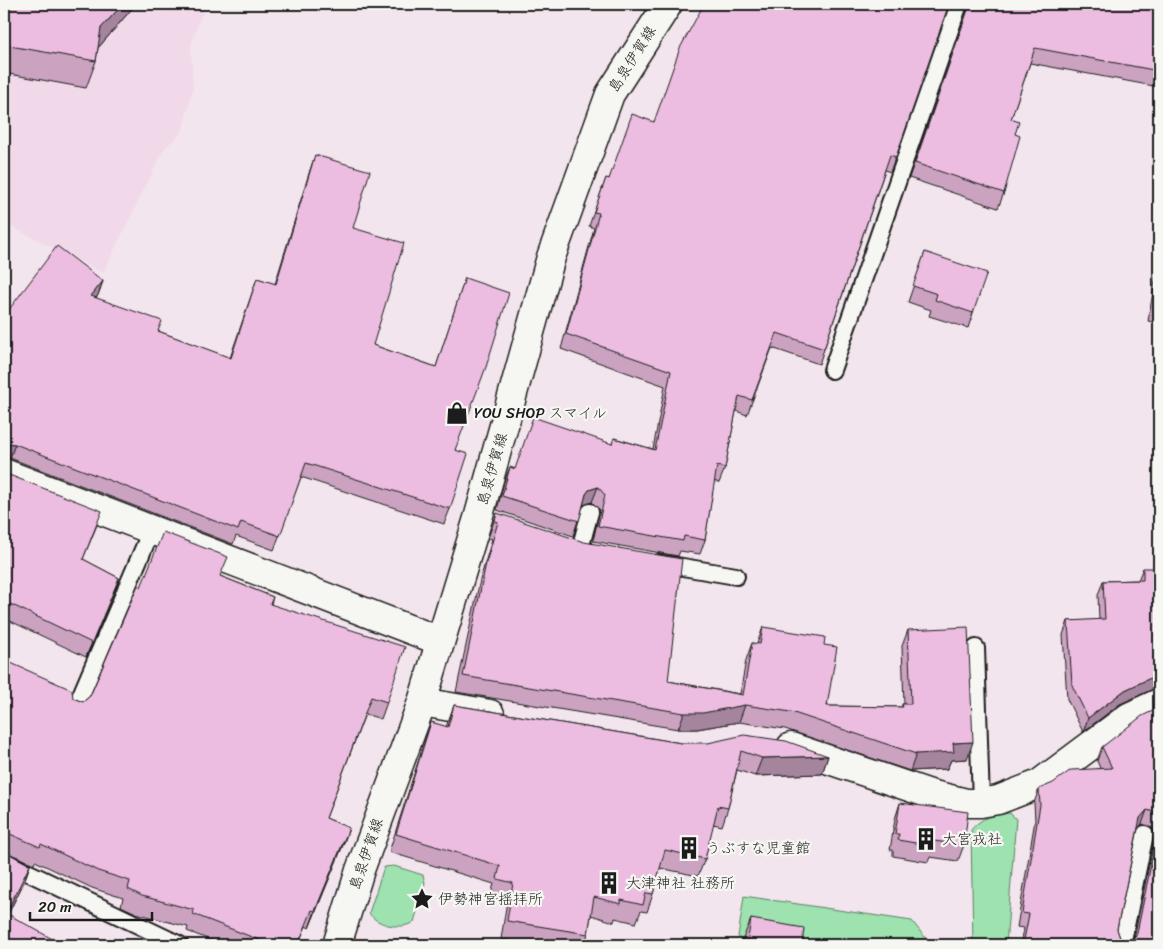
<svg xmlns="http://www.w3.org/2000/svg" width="1163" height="949" font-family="Sriracha,'Klee One',sans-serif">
  <rect width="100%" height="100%" fill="#f3e5ed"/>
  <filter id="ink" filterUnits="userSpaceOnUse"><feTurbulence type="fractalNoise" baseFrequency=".02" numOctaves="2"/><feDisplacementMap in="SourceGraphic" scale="10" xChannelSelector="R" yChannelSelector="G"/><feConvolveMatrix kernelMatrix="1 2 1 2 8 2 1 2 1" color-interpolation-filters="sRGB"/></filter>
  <g filter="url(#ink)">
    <path fill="#f1d9e9" d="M4,4H206L191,44L193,89L182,132L164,149L103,273L4,223Z"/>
    <path fill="#9de2af" stroke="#5c7f66" d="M1010,813L1016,819L1006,945H973L971,830C981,817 994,815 1010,813Z
      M394,866L423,875L425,883L414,922C402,930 377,926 369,913L384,867Z
      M744,896L912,921L931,945H768L743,941L738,937Z"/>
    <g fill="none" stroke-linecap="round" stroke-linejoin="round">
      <defs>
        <path id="lane" d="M832,370L959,4
          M580,549L590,512
          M659,563L736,576
          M976,648L981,803
          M75,709L151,531
          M4,861L180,945
          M1122,945L1145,834"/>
        <path id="street" d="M4,473L440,641
          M422,702L490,714
          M791,747L930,794L967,803H981L998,800L1039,784L1129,717L1159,703"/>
        <path id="secondary" d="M337,945L360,870L422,702L479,515L551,257L610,94L668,4"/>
      </defs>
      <use href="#lane" stroke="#1c1c1c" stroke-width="20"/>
      <use href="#street" stroke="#1c1c1c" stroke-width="31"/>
      <use href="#secondary" stroke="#1c1c1c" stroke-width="31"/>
      <use href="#lane" stroke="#f6f6f2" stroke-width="16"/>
      <use href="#street" stroke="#f6f6f2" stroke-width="28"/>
      <use href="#secondary" stroke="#f6f6f2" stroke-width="28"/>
    </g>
    <path fill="#cba3c1" stroke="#1c1c1c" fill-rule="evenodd" d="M4,4H136L98,48L96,61L86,88L4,73Z
      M949,4L890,172L885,170L819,364L772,348L747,415L736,411L725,468L719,483L714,481L705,540L700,554L680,551L678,556L593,541L600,510L592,502L583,505L573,536L497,510L504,482L510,467L515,469L612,444L614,438L653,449L665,386L561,349L594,228L589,226L606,178L609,179L653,122Z
      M968,4H1129L1159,9V87L1030,63L1011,119L1015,134L1004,193L998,208L909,178L968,7Z
      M315,155L353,228L373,345L436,367L465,278L455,450L450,509L444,524L301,477L274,550L236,536L233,544L10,458H4V316L103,281L98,295L96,298L158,331L230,358L257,278L275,284L310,170Z
      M925,252L973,313L968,328L929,316L931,310L908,302Z
      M1159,258V323L1148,321Z
      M4,473L97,525L83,559L119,578L114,593L86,657L4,618Z
      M497,513L668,681L740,694L746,660L752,643L757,644L763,627L824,645L827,706L902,707V704H904L902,646L908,630L967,759L951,760L947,769L910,771L785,729L739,722L697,729H678L456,692L480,580L492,539L488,538Z
      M1143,568L1153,689L1120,704L1083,732L1067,699L1063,635L1068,621L1099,620L1098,595L1103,581L1138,580Z
      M220,576L273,597L271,604L387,702L381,719L365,714L326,818L349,828L343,845L309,928L306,926L298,945H223L187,931L188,927L136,913L121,906L123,898L92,888L35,861L34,864L6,852L30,865L24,882L8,914L4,945V660L73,698L83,702L90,696L141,587Z
      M454,705L681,743L828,756L822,774L755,776L737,770L728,808L722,826L713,824L705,859L698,876L660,868L653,894L647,912L641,911L636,923L615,918L614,922L591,915L588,934L584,945H542L501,939L507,901L490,897L494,884L389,852L425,740L431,722L446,727Z
      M1159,708V945H1021L1024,928L1017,927L1035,820L1034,803L1039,789L1100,768L1097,761L1102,747ZM1142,824L1152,827L1155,836L1134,938L1126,941L1120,938L1117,929L1138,829Z
      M900,803L964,845L958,861L930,857L928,862L893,856V850H890L895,819Z
      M751,919L802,945H742V941Z"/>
    <path fill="#a5849d" stroke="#1c1c1c" d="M123,4H136L92,55L101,28Z
      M103,281L98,295L86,311L91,296Z
      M7,443L15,444L10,458H4V444Z
      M598,487L592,502L583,505L586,494L589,490Z
      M119,578L114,593L86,657L92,643Z
      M1159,674V688L1153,689L1120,704L1083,732L1088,718L1125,690Z
      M745,705L739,722L697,729H678L684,713Z
      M973,742L967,759L951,760L947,769L910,771L916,754L953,743Z
      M828,756L822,774L755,776L762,758Z
      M1147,810L1142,824L1135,832L1140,818Z
      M349,828L343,845L309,928L315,911Z
      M10,834L4,851V838Z
      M30,865L24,882L4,922L6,913Z"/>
    <path fill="#ecbde0" stroke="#1c1c1c" d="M4,4H123L101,28L96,61L4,45Z
      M704,4H949L896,157L890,155L824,349L777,333L752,400L739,396L725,468L717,466L705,540L684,536L683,541L598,526L605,495L598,487L589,490L586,494L579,521L502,496L510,467L515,469L533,417L612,444L614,438L655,450L671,371L566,334L599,213L594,212L606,178L609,179L632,114L654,122L680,48Z
      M970,4H1129L1159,9V71L1035,48L1011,119L1019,122L1015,134L1020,136L1004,193L915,163Z
      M315,155L370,171L353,228L404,243L373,345L436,367L465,278L509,293L486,367L455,450L468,454L450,509L306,463L280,536L241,522L238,530L15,444L7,443L4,444V316L57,246L103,281L91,296L162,321L158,331L231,358L257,278L276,284Z
      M925,252L987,273L973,313L935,300L937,294L913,286Z
      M1159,274V307L1154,306Z
      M4,473L102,511L83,559L119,578L92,643L4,601Z
      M497,513L584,542L682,559L668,681L743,695L752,643L760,644L763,627L825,637L824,645L837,647L827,706L903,707L902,704H911L908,630L968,627L973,742L953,743L954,752L916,754L791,712L745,705L703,713H684L463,676L486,563L498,522L495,521Z
      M163,532L228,557L220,576L273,597L270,604L405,647L387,702L371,697L326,818L349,828L315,911L312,910L298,945H272L193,914L194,910L142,896L128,889L130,881L98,871L41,844L40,847L10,834L4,838V660L72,690L73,698L83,702L90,696L138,585L141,587Z
      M1143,568H1159V674L1125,690L1088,718L1072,685L1068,621L1105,619L1103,581L1143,580Z
      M454,705L681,743H708L744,735L786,741L828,756L762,758L741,751L728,808L718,806L705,859L665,850L653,894L646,893L643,905L621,900V904L594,897L588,934L507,921L513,883L497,879L500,866L396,834L431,722L448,727Z
      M1159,708V820L1157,813L1147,810L1140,818L1117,929L1120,938L1126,941L1134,938L1137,933L1159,825V945H1023L1029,914L1022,913L1040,805L1039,789L1053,783L1071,770L1112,768L1102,747L1142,716Z
      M900,803L968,812L964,845L934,841L933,846L898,840L899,834H895Z
      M4,851L30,865L6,913L63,945H4Z
      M751,919L804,928L802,945H747Z"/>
  </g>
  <defs>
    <symbol id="shop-bare" viewBox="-9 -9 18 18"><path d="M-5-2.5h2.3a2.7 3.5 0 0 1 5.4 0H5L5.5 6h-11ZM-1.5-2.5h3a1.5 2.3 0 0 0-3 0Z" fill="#1c1c1c" stroke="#f6f6f2" stroke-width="2.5" paint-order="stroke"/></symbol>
    <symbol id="building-bare" viewBox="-9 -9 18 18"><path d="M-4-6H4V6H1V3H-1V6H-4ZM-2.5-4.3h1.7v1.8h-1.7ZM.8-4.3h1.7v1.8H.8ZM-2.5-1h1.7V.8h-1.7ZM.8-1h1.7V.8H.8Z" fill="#1c1c1c" stroke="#f6f6f2" stroke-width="2.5" paint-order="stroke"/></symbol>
    <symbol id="sight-bare" viewBox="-9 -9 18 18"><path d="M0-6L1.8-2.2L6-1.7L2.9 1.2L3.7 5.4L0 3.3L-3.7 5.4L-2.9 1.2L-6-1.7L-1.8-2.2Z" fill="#1c1c1c" stroke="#f6f6f2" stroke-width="2.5" paint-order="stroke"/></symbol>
  </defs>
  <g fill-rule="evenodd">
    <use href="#shop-bare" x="441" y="397" width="32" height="32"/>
    <use href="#building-bare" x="910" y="823" width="32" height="32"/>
    <use href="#building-bare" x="673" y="832" width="32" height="32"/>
    <use href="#building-bare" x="593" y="867" width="32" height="32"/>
    <use href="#sight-bare" x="406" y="883" width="32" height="32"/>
  </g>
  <g text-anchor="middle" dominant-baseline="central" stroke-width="4.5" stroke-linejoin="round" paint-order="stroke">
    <g font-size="15" fill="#1c1c1c" stroke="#f6f6f2">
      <text transform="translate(632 59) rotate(-58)">島泉伊賀線</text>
      <text transform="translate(492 469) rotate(-74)">島泉伊賀線</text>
      <text transform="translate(366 854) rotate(-71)">島泉伊賀線</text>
    </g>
    <g font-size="15" fill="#1c1c1c" stroke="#f6f6f2" text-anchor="start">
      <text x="474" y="413">YOU SHOP スマイル</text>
      <text x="942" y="839">大宮戎社</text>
      <text x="706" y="848">うぶすな児童館</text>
      <text x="626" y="883">大津神社 社務所</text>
      <text x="438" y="899">伊勢神宮揺拝所</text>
    </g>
  </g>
  <rect width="1163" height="949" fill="none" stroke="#f6f6f2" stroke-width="20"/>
  <rect x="10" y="10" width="1143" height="929" fill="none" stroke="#1c1c1c" stroke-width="2" filter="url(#ink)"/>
  <path d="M30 912v8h122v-8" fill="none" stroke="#1c1c1c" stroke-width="2.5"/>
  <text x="38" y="912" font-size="15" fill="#1c1c1c" stroke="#f6f6f2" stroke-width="4" paint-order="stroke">20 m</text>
</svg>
